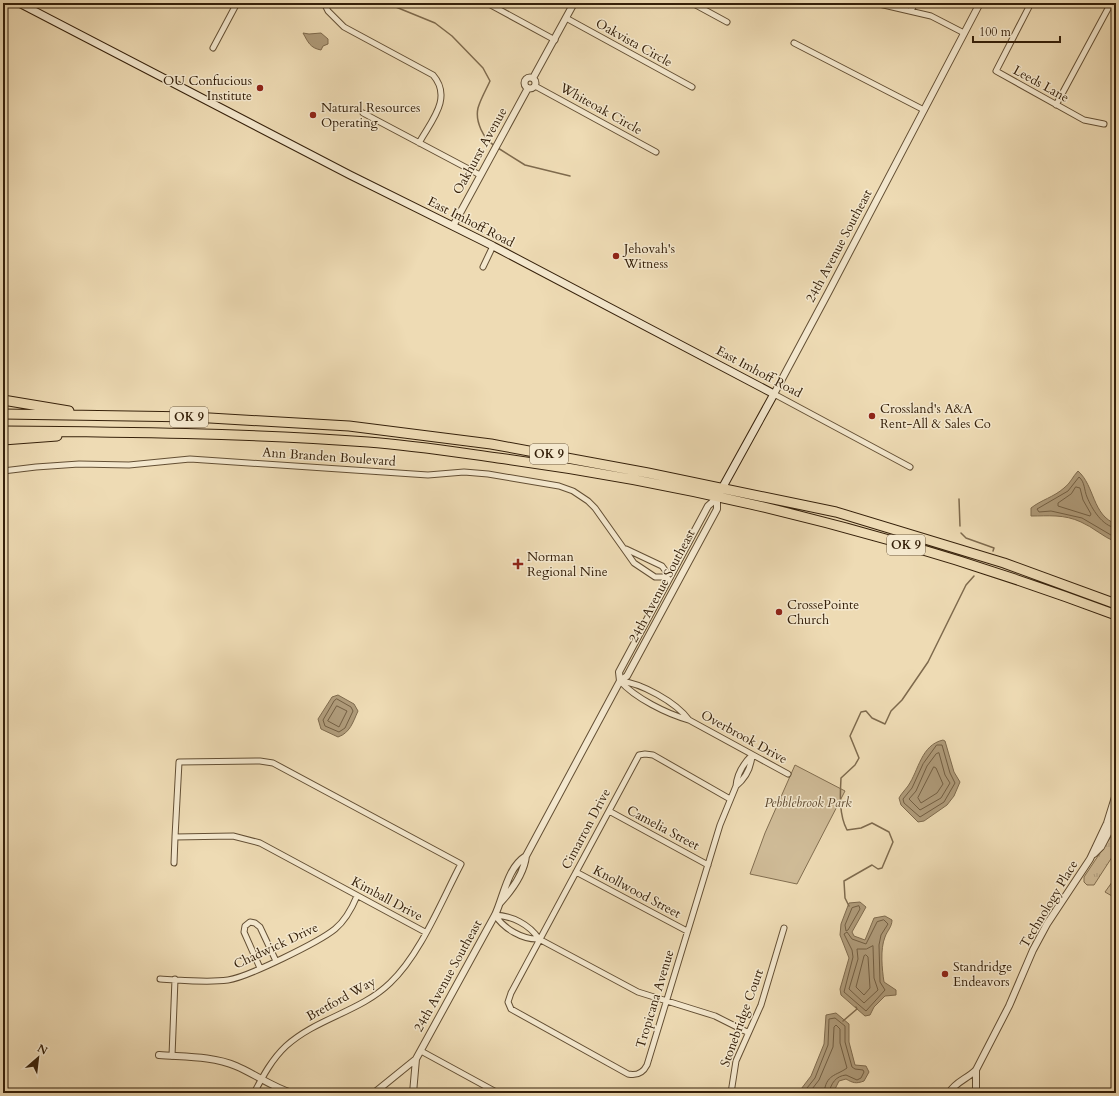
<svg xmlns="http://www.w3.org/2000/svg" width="1119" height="1096" font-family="Cardo,serif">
  <defs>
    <pattern id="grass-tufts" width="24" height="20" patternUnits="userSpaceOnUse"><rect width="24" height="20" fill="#cfbb97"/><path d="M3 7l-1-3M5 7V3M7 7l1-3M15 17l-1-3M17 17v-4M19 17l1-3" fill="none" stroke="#b2a081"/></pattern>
  </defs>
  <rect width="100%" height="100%" fill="#eedbb4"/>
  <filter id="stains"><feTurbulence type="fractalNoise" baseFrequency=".005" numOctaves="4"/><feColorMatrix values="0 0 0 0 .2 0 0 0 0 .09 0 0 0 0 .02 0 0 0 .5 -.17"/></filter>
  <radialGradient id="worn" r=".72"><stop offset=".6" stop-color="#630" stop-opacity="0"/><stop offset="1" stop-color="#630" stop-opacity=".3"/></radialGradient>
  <path fill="url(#grass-tufts)" stroke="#826e50" d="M1116,829V851L1094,885H1087L1084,882V877Z
    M1115,878L1116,887L1112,896L1105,892Z"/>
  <path fill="#cfbb97" stroke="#826e50" d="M795,765L845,791L797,884L750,874L765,833Z"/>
  <path fill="#af9b7a" stroke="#7e6a4d" d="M303,33L309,34L321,33L328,39V44L323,46L321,50C310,48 308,42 303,33Z
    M1078,471C1095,486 1092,515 1116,524V542C1103,537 1093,527 1081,522C1064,514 1048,516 1031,516V508C1041,500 1054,497 1064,488C1070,484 1073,476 1078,471Z
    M338,695L354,704L358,711C353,722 350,733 338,737L321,729L318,719L332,697Z
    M943,740L945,741L954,772L960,782L954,796L947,805L924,821L918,822L901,805L899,798C901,794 905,790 908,786C919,770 921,745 943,740Z
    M860,902L866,907L852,932L854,936L865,940L874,918L885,916L892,920C892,927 887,931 885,937C880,949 882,969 884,982L896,990V995L885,996L874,1007L870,1015L865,1016L841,995L840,989L849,958L840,935L841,924L849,903Z
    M836,1013L849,1024V1042L855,1065L866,1066L869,1072L864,1081C856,1084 853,1083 846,1079L839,1081L833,1093H798L811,1076L824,1044L826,1015Z"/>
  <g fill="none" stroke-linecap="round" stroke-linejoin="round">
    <path stroke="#725e42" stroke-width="1" d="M1076,487L1080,488L1083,500L1091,514L1090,516L1058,506V503L1071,494Z
      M1116,528C1102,526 1092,509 1087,497C1084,490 1085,482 1079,477L1068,491L1037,509L1039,512L1051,511L1082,518L1116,538
      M337,699L351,707L353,711L345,728L339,732L325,726L323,720L334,701Z
      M337,706L347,711L339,727L328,721Z
      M937,745H942L950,773L955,783L944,802L920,817L904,803L903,799L912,788L923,764Z
      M939,753L945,775L950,783L941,798L920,810L909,799L916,791L927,766L936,754Z
      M934,767L936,768L943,784L937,793L921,803L918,798Z
      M859,906L860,909L848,930L846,931L845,925L852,908Z
      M884,920L888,924L881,935L879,945L880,982L885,990L866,1011L844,992L853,957L852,950L844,934L847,932L852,939L866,944L877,922Z
      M873,946L874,978L878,990L864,1003L849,989L858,959L857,949H866Z
      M866,955L868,957L870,988L864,995L856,987L864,956Z
      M803,1093L815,1078L828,1045L829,1019L835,1018L845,1026V1042L852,1067L855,1069L863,1070L864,1072L861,1078L857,1080L846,1075C836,1076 831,1083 829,1093
      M809,1093L819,1080L833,1047L834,1027L836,1025L840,1029V1043L847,1068C836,1076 826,1074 824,1093"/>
    <path stroke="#7e6a4d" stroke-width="1.5" d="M386,3L435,23L452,36L483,68L490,81C486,90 481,98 478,108C475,121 483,139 495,146
      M498,148L525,165L570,176
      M959,499L960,526
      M961,533L966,538L994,548L993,551
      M849,906L845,898L844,881L872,865L878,869L882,868L893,842L889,832L872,823L861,828L847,830C839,815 840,795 841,778L855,765L859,758L850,736L861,712L866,711L872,718L885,724L891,711L902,700L928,662L966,585L974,576
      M843,1021L857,1009L856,1007"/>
    <defs>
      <path id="minor" d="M324,3L328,11L344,27L433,75C453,98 431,121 419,143
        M487,3L555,40
        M692,3L727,22
        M875,3L931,16L964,33
        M1031,3L996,71L1084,120L1104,124
        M911,11L915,3
        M566,18L692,87
        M794,43L924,110
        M213,48L237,3
        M535,86L656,152
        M1056,105L1111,3
        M363,113L480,175
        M483,267L493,246
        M774,394L910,467
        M3,471L36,467L79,464L129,465L190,459L428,475L464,472L488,474L559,486L573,491L588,501L595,508L634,563L655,577H670
        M626,549L662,566L670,577
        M620,681C641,683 676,702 689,720C667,714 635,698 620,681Z
        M689,720L788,774
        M752,755C751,768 746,778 736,786C737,774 743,764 752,755Z
        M730,799L653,755L645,754L639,755L511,993L508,1002L511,1009L628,1074C637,1076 643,1073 647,1065L720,825L736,786
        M609,811L708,865
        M174,863L175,837
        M576,872L687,931
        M495,915C512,916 529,924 539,939L638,992L715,1016L747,1032
        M495,915C504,929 523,940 539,939
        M260,968L244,932L245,926L250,922L255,923L260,927L276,961
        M160,979C182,980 206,983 228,980C248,977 319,942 335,929C346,920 352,908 357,896
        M421,1051L498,1093
        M172,1056L175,979
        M254,1093C263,1076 272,1059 286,1046C317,1018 360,1012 390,983C420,955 441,902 461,864L273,763L260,761L179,762L175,837L233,836L260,843L425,932
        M731,1093L736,1061L761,1005L784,928"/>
      <path id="tertiary" d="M524.5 83a5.5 5.5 0 1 1 11 0a5.5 5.5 0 1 1-11 0Z
        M533,78L574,3
        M453,226L528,88
        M774,394L828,293L980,3
        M620,681L619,672L708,506L717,498
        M1094,854L1101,847L1116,818
        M500,903C512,890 524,873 526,856L620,681L627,676L717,509V497
        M159,1055C184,1057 213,1056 236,1066C255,1074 272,1087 292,1093
        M976,1070V1093
        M374,1093L416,1059
        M413,1093L416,1059L495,915C504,896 507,868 526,856
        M949,1093C955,1082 967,1079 976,1070L1009,1006L1033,950L1047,924L1090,859L1107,823L1116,794"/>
      <path id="secondary" d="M19,3L350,175L493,246L774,394L720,492"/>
      <path id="trunk" d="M3,400L69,411
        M3,414L193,417L349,426L491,444L648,473L836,512L1004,563L1116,604
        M3,431C124,432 247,433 368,442C411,445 455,452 498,458C710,486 916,540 1116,615
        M3,440L57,436"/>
    </defs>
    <use href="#minor" stroke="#634f34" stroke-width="7"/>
    <use href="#tertiary" stroke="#634f34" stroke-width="8"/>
    <use href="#secondary" stroke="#35200a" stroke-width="9"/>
    <use href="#trunk" stroke="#35200a" stroke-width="11"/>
    <use href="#minor" stroke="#f4e8ce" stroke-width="5"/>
    <use href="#tertiary" stroke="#f4e8ce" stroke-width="6"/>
    <use href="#secondary" stroke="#f4e8ce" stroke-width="7"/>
    <use href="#trunk" stroke="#eedbb4" stroke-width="9"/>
  </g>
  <g fill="#8f2418" stroke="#f4e8ce" stroke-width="1.5">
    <circle cx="260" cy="88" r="4"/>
    <circle cx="313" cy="115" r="4"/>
    <circle cx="616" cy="256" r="4"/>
    <circle cx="872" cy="416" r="4"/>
    <path d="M516 558h4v4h4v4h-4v4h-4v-4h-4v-4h4z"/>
    <circle cx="779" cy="612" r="4"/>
    <circle cx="945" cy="974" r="4"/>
  </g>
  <g text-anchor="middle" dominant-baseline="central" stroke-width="3" stroke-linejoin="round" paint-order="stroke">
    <g fill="#f4e8ce" stroke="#6e5c45" stroke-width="1">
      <rect x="170" y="407" width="38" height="20" rx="3"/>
      <rect x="530" y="444" width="38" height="20" rx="3"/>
      <rect x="887" y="535" width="38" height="20" rx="3"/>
    </g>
    <g font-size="12" font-weight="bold" fill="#35200a">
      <text x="189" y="417">OK 9</text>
      <text x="549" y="454">OK 9</text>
      <text x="906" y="545">OK 9</text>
    </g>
    <g font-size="13" fill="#35200a" stroke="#f4e8ce">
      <text transform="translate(634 43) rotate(29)">Oakvista Circle</text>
      <text transform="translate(1041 84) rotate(29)">Leeds Lane</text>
      <text transform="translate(601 109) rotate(29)">Whiteoak Circle</text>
      <text transform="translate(480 151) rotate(-61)">Oakhurst Avenue</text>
      <text transform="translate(471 222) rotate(27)">East Imhoff Road</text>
      <text transform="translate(839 246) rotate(-62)">24th Avenue Southeast</text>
      <text transform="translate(759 372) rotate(28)">East Imhoff Road</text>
      <text transform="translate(329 457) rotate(4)">Ann Branden Boulevard</text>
      <text transform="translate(662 586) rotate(-62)">24th Avenue Southeast</text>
      <text transform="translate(744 737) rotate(29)">Overbrook Drive</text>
      <text transform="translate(663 828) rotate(28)">Camelia Street</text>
      <text transform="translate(586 829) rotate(-62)">Cimarron Drive</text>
      <text transform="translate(637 892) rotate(28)">Knollwood Street</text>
      <text transform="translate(387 899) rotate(28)">Kimball Drive</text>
      <text transform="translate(1049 904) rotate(-59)">Technology Place</text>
      <text transform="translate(276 946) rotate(-25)">Chadwick Drive</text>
      <text transform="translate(448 976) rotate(-61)">24th Avenue Southeast</text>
      <text transform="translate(341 999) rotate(-29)">Bretford Way</text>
      <text transform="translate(655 999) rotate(-73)">Tropicana Avenue</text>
      <text transform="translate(742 1018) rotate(-70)">Stonebridge Court</text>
    </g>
    <g font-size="13" fill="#35200a" stroke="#f4e8ce" text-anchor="start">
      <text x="252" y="81" text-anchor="end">OU Confucious<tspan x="252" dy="15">Institute</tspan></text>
      <text x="321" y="108">Natural Resources<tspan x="321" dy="15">Operating</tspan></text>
      <text x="624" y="249">Jehovah's<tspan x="624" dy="15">Witness</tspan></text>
      <text x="880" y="409">Crossland's A&amp;A<tspan x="880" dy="15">Rent-All &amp; Sales Co</tspan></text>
      <text x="527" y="557">Norman<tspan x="527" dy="15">Regional Nine</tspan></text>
      <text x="787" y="605">CrossePointe<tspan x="787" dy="15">Church</tspan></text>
      <text x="953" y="967">Standridge<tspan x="953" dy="15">Endeavors</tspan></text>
    </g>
    <g font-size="13" font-style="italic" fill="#5c472d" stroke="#f4e8ce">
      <text x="808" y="803">Pebblebrook Park</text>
    </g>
  </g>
  <rect width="1119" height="1096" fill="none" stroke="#eedbb4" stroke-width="16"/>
  <rect x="4" y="4" width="1111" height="1088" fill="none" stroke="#35200a" stroke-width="2"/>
  <rect x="8" y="8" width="1103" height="1080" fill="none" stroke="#35200a"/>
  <g transform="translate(38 1058) rotate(28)" stroke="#f4e8ce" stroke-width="3" paint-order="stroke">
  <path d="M0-3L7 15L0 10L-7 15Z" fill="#35200a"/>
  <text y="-6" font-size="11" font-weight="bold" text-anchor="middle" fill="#35200a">N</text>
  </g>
  <path d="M973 36v6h87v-6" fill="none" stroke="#35200a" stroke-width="2"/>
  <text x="979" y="36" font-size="12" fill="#35200a" stroke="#f4e8ce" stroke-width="3" paint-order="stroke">100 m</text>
  <rect width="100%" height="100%" filter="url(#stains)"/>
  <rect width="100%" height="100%" fill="url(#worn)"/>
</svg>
